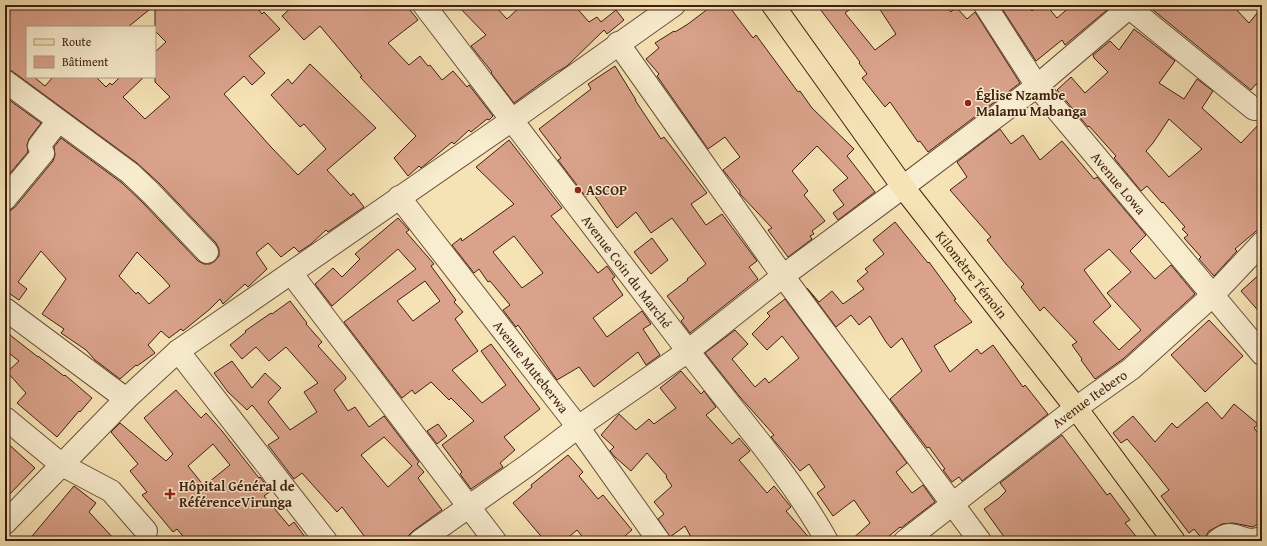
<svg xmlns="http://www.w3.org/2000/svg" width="1267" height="546" font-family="'Gentium Book Plus',serif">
  <rect width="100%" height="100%" fill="#f6e3b5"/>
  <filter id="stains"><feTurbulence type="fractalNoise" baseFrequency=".005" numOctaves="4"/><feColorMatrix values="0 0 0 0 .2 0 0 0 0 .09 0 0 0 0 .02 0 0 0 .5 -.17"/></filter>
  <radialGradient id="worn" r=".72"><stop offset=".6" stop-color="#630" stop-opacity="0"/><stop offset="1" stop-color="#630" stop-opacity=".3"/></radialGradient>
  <path fill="#daa28b" stroke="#3f1f12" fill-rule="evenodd" d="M5,5H155L128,27H27V77H34L45,86L53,77H96L106,87L110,83L112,85L120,77H144L123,97L145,119L170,97L155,82V52L166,42L155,31V5H255L262,14L264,12L280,29L249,56L265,73L252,85L244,76L224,94L271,147L298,175L326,149L304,124L300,127L271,95L288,79L292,84L310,64L376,128L327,170L351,196L353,193L364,207L328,232L326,230L311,244L299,252L294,247L281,257L268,243L256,253L267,269L248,287L245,284L223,304L220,299L210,309L183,331L181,329L169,338L161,331L148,345L155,353L137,366L136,365L120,379L95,360L86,350L61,333L64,329L42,314L66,279L41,251L18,282L27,289L19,300L10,294L7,297H5V211H10L15,207L53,161L55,155L54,147L61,138L122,183L142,202L198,261L204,264H210L215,261L219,256V249L216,243L160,184L137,163L12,71L5,69ZM137,252L163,278L170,286L149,304L138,292L136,294L119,276Z
    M294,5H406L418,20L388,43L409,65L420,56L428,66L430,65L442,80L453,71L467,87L469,85L493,116L489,120L487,119L471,132L469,130L454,144L452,142L426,164L421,168L419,166L408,176L394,158L416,136L360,77L362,76L320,26L304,40L282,16Z
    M457,5H494L507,19L522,5H574L589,22L597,17L601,22L616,10L624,20L607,34L604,30L567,66L559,71H558L514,103L491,73L492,72L471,46L486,35Z
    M713,5H728L753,38L756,35L798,92L800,91L812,108L854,149L847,156L875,192L838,220L833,213L844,205L833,190L848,178L817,146L792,171L808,191L804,195L825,221L812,231L814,234L810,236L812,239L788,257L768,230L772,228L740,194V191L723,170L740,157L725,137L708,149L657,76L659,74L646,59L659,48L655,43L674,31L675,32L688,24Z
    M817,5H856L845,13L875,50L896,34L877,5H946L951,12L956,7L967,19L975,12L1020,83L928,152L920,141L918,142L890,102L885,107L862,78L867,74L859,63L860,62Z
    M1003,5H1027L1032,11L1038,5H1046L1057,18L1072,5H1113L1065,45L1062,40L1036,61L1001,7Z
    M1147,5H1232L1249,23L1262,7V89L1256,84L1251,90Z
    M1134,29L1175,61L1159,83L1184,99L1197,79L1213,91L1202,108L1241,143L1262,121V226L1235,249L1237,251L1214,276L1199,259L1201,257L1184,238L1188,235L1182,229L1185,227L1163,202L1162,203L1147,186L1141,191L1114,158L1116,156L1089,126L1088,127L1057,90L1071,77L1085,93L1108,72L1094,58L1093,55L1110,41L1119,50ZM1169,119L1202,149L1169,177L1146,151L1153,143Z
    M615,66L636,100H635L661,139L664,137L707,193L691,204L706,225L722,214L757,261L749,267L758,279L690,333L681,321L684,318L667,296L688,280L687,279L706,264L672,218L651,233L636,212L617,228L592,192L586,197L558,160L561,158L539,129L591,89L588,84Z
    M5,97L41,123L29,139L27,145L28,152L5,179Z
    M1000,129L1011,144L1023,135L1040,160L1062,141L1094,179L1097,177L1146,235L1130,251L1155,279L1171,265L1195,294L1123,359L1095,379L1081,360L1082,359L1072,345L1077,342L1044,307L1040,311L1021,287L1024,284L1006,264L987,240L991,237L950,190L967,177L957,162ZM1109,249L1131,272L1107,293L1141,330L1119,350L1093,322L1111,306L1084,270Z
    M509,140L562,208L551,216L598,273L607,266L615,277L612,279L623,295L593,318L607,337L642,311L651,324L643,329L660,355L646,365L638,352L594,387L579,367L557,380L518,325L516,327L503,310L510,305L490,281L488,282L479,269L474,273L452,245L461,238L462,241L514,204L476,167ZM514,236L543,273L522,288L493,252Z
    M398,218L409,230L406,232L434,264L431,266L456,300L454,302L463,312L455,319L478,351L452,370L482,403L506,385L481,351L491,344L540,409L504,437L515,450L500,463L503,467L471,489L460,474L462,472L442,445L474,421L451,398L449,400L431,382L415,394L412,390L402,398L344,322L416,269L398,249L332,306L315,284L333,268L342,277L360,259L355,254ZM425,281L440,301L413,321L397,301Z
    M895,222L928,263L929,262L956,299L954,300L972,322L934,346L950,372L977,349L981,354L993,345L1023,387L1025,385L1048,414L962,481L959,477L952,482L943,470L945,469L929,447L927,448L890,399L922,371L902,338L891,348L886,342L870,316L859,325L851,315L836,327L807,288L819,302L832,291L843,304L864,289L857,281L868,272L865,269L884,254L873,240Z
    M652,238L668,260L651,274L634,252Z
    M1262,272V315L1241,291Z
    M785,299L907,463L896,472L912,493L923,485L935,502L901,528L900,527L883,541H850L870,523L854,500L833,516L817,493L825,487L809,464L800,471L771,437L774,435L740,397L705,353L735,330L748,344L732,359L755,387L765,378L769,383L799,358L782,336L767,350L752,334L770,316L767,313Z
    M290,301L307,323L306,324L322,342L318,346L345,376L346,379L334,390L348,411L355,407L369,427L384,416L419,462L417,464L424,472L418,478L442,510L413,531L409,535L408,541H368L342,507L337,512L302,473L294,479L268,445L279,438L252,405L247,410L228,392L214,373L232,361L252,388L265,373L281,388L268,402L290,430L317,412L304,392L318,383L286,347L269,361L256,347L242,359L230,345L246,332L245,331L271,313L272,314ZM384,437L412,466L388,487L361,455Z
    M1209,320L1243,356L1205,392L1171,355Z
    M5,331L38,357V356L64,376L65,375L92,398L80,412L79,411L57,437L17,403L26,393L7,372L19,361L5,350Z
    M681,371L701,394L704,391L716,407L706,415L732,444L739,438L750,451L739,460L767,493L774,486L791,507L786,511L812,541H693L685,526L670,537L658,519L664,514L654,502L672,486L666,477L667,476L647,453L631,471L615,457L610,451L614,447L601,435L619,414L636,430L649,419L654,424L676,408L660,388Z
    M176,390L201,418L206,413L222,431L259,478L260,477L271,491L264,496L289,526L294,522L308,541H187L177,529L173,532L142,495L147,492L130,471L138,464L111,432L120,423L166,461L173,454L144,418ZM213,444L230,465L204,486L188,466Z
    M1207,402L1222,419L1234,404L1258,424L1254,428L1262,438V521L1253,527L1233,523L1222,524L1209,531L1206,536L1204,541L1194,529L1189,533L1161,496L1169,490L1142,456L1127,439L1121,443L1113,433L1133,416L1155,442L1172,423L1177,428Z
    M438,424L447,436L437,444L427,431Z
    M1062,435L1107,495L1110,493L1130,520L1125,523L1140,541H1007L984,509L999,498L1006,491L1000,483Z
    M5,441L35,468L5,499Z
    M568,455L583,472L579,476L598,499L603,495L632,530L619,541H586L577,530L564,541H545L513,503L532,487L531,485Z
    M74,486L96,503L89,512L116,541H28Z"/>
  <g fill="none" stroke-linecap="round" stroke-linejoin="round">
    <defs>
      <g id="minor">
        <path id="s1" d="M424,5C512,120 599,236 688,351C735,413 789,473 827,541"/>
        <path id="s2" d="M985,5L1037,86L1262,354"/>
        <path d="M1126,5L1254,109"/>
        <path d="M618,43L783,276L980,541"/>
        <path d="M5,81L130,173L151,193L207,252"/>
        <path id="s3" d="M399,197L578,427L659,541"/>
        <path d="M5,199L43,153L39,146L58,121"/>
        <path d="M291,273L495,541"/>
        <path d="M5,309L126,399"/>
        <path d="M178,351L326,541"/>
        <path d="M5,418L62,465L111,491L146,531"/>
        <path d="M5,523L126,399L178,351L512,120L674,5"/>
        <path d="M420,541L528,465L578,427L688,351L783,276L903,187L1037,86L1132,5"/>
        <path id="s4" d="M905,541L1076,408L1131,369L1212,296L1262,243"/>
        <path d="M1217,541C1232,528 1237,540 1253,540C1256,540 1259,538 1262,538"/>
      </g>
      <g id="major">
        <path id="s5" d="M773,5L903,187L1076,408L1174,541"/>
      </g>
    </defs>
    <use href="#minor" stroke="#6d503b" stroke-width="24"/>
    <use href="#major" stroke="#3f1f12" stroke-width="24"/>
    <use href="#minor" stroke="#f9edcf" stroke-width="22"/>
    <use href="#major" stroke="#f6e3b5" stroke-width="22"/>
  </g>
  <g fill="#8f2418" stroke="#f9edcf" stroke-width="1.5">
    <circle cx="968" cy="103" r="4"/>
    <circle cx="578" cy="190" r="4"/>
    <path d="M168 488h4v4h4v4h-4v4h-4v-4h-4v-4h4z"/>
  </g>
  <g text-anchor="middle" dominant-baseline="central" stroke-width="3" stroke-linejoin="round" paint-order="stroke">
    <g font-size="14" font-weight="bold" fill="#3f1f12" stroke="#f9edcf" text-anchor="start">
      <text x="976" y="95">Église Nzambe<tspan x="976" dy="16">Malamu Mabanga</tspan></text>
      <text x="586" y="190">ASCOP</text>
      <text x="179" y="486">Hôpital Général de<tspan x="179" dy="16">RéférenceVirunga</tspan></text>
    </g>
    <g font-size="14" fill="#3f1f12" stroke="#f9edcf">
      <text stroke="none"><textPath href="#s2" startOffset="223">Avenue Lowa</textPath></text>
      <text stroke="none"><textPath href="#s1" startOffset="335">Avenue Coin du Marché</textPath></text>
      <text stroke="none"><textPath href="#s5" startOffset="335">Kilomètre Témoin</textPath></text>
      <text stroke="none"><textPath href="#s3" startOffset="215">Avenue Muteberwa</textPath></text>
      <text stroke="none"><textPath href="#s4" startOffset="233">Avenue Itebero</textPath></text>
    </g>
  </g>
  <rect width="1267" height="546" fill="none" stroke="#f6e3b5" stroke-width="20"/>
  <rect x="6" y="6" width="1255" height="534" fill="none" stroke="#3f1f12" stroke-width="2"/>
  <rect x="10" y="10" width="1247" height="526" fill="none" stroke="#3f1f12"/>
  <rect x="26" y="26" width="130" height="52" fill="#f9edcf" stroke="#af9b83"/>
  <rect x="34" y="39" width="20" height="6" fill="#f6e3b5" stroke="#af9b83"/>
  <text x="62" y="46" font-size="12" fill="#3f1f12">Route</text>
  <rect x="34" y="56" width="20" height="12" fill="#daa28b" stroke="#af9b83"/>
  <text x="62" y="66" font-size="12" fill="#3f1f12">Bâtiment</text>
  <rect width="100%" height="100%" filter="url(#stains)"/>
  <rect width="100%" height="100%" fill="url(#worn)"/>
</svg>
